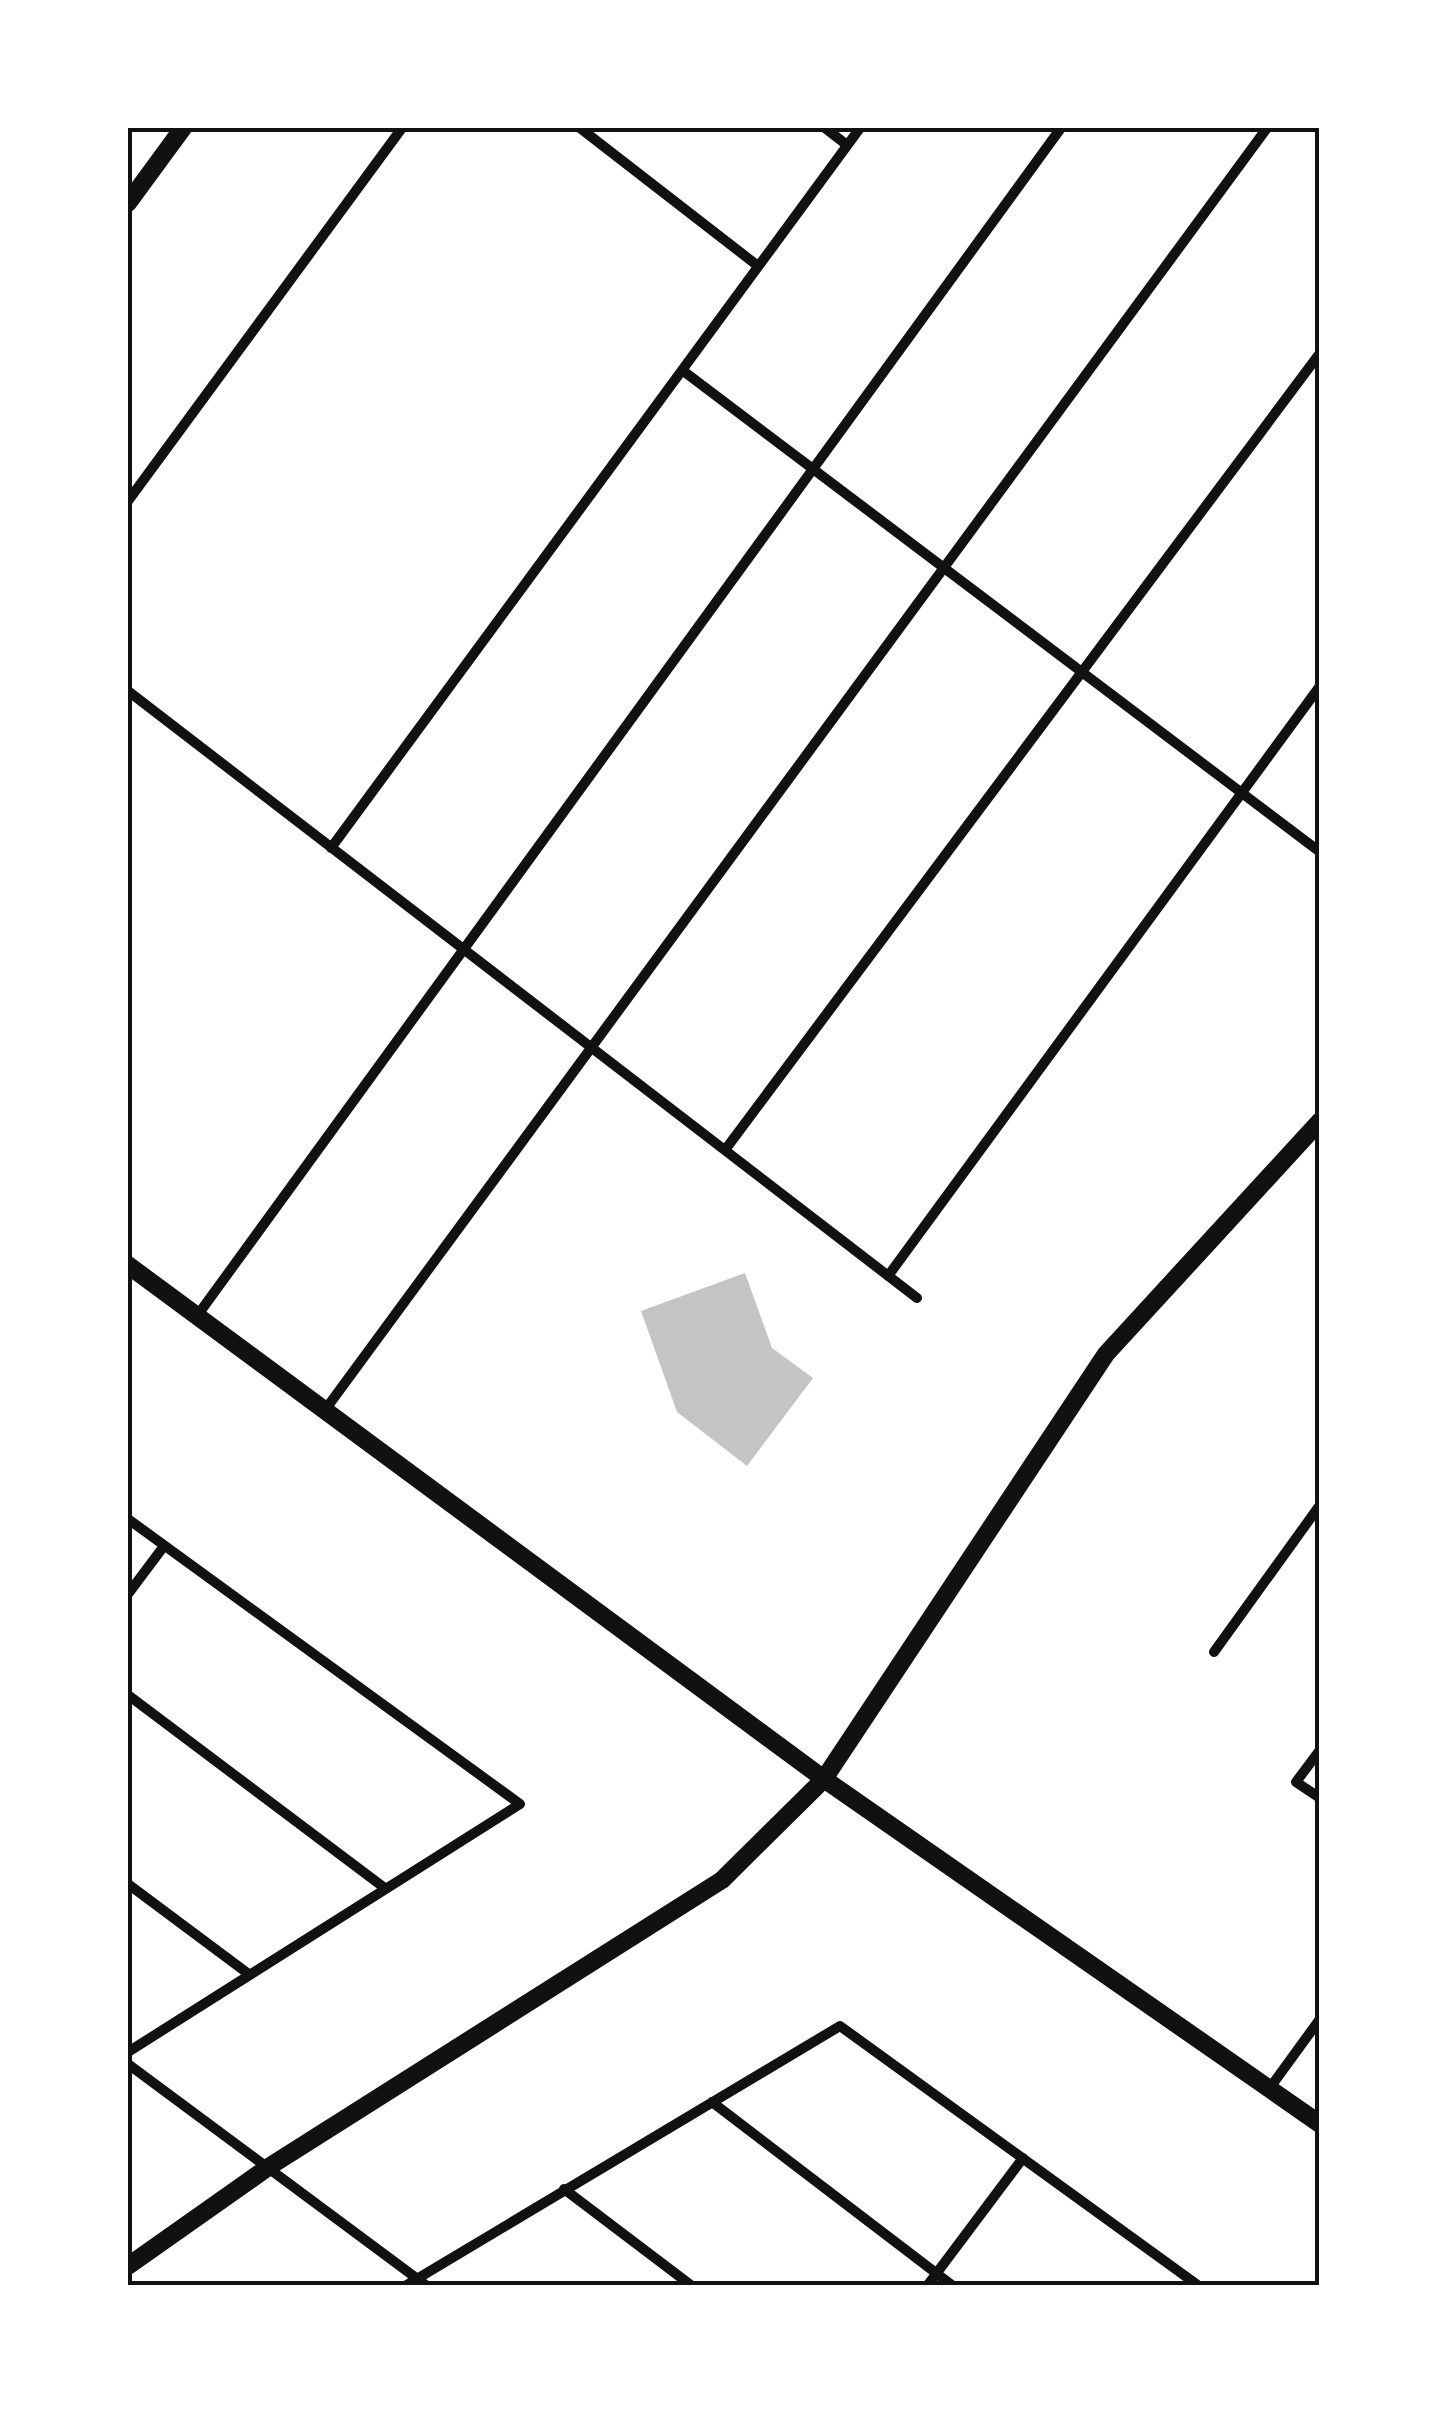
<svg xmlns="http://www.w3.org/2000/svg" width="1447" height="2413" font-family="'Open Sans',sans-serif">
  <rect width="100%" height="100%" fill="#fff"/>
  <path fill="#c4c4c4" d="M745,1273L772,1348L813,1378L747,1466L677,1412L641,1311Z"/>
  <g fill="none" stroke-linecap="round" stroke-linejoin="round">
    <path stroke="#111" stroke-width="10" d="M580,128L758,266
      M825,128L847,145
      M682,370L1320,852
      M128,501L402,128
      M128,691L917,1298
      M331,848L860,128
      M725,1150L1320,353
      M888,1276L1320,686
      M197,1316L1061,128
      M325,1410L1267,128
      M128,1519L520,1804L128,2052
      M128,1594L164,1546
      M1214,1652L1320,1505
      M128,1695L386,1889
      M1320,1750L1296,1782L1320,1798
      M128,1884L250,1975
      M128,2064L427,2286
      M1269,2089L1320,2019
      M712,2102L953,2286
      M564,2189L692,2286
      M405,2286L840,2026L1199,2286
      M927,2286L1023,2158"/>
    <path stroke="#111" stroke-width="18" d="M128,203L183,128
      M128,1265L824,1779L1320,2124
      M128,2266L267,2168L722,1880L824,1779L1106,1354L1320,1121"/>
  </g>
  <rect width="1447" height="2413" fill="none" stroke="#ffffff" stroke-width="260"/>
  <rect x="130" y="130" width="1187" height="2153" fill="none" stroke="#111" stroke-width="4"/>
</svg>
